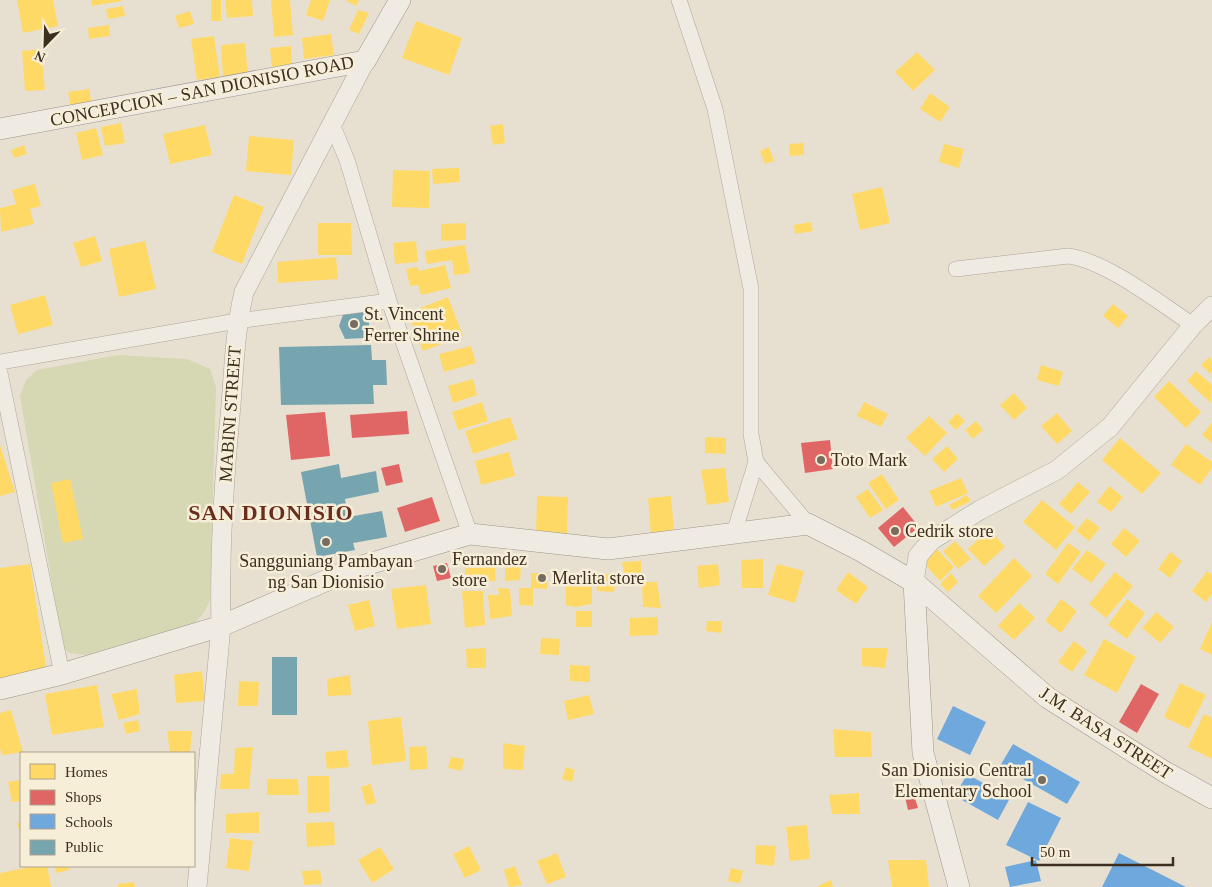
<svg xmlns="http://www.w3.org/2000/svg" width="1212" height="887" font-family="Georgia,serif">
  <rect width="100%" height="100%" fill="#e7e0d1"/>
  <path fill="#d6d7b3" d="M118,355L187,359L210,369L216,387L210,600L205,611L195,623L86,655L69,653L63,648L20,396L26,380L37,370Z"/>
  <path fill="#ffd966" d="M17,0H53L58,26L23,33Z
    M91,0H122V1L92,6Z
    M211,0H221V21H211Z
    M225,0H252L253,16L227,18Z
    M271,0H290L293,35L274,37Z
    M311,0H330L323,21L306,15Z
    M345,0H359L356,6Z
    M123,6L125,16L108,19L106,9Z
    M358,10L369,13L359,34L349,30Z
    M190,11L194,24L179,28L175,16Z
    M416,21L462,38L449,75L402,58Z
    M109,25L110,36L89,39L88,28Z
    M331,34L334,55L304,59L302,38Z
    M214,36L220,77L197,80L191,39Z
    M245,43L248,75L223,77L221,45Z
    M291,46L292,65L272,67L270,48Z
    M41,49L45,90L25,91L22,51Z
    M917,52L935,70L913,91L895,72Z
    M89,89L92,106L71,109L68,92Z
    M930,93L950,107L940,122L920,109Z
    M121,123L125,143L105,146L101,127Z
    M503,124L505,143L493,145L490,126Z
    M205,125L212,155L170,164L163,134Z
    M96,128L103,155L82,160L76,133Z
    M249,136L294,140L291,175L246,171Z
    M804,143V155L790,156L789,144Z
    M944,144L964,149L959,168L939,162Z
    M24,145L27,154L14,158L11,150Z
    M769,147L774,161L765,164L760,151Z
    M459,168L460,182L433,184L432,169Z
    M393,170L430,171L429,208L392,207Z
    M35,184L41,206L30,209L34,224L1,232L0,208L16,204L12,190Z
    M882,187L890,223L860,230L852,194Z
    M234,195L264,207L242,264L212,252Z
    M811,222L813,231L795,234L794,225Z
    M318,223H351L352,255H318Z
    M466,223V240L441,241V224Z
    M95,236L102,261L81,267L73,243Z
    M145,241L156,289L119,297L109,249Z
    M416,241L418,262L395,264L393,243Z
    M465,245L470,273L454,275L452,260L427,264L425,251Z
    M336,257L338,279L278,283L277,262Z
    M445,265L451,288L421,295L418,285L410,286L406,269L417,267L419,271Z
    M45,295L53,325L18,334L10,305Z
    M448,297L463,336L423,351L408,313Z
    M1113,304L1128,316L1118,328L1103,316Z
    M471,346L476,363L444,372L439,354Z
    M1209,357L1212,361V371L1210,374L1201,365Z
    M1041,365L1063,372L1059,386L1037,380Z
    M1196,371L1212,385L1211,403L1187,381Z
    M473,379L477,395L453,403L448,386Z
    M1169,381L1201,412L1186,428L1154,397Z
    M1014,393L1027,408L1014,420L1000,405Z
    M482,402L488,421L458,430L452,412Z
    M864,402L888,414L881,427L857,416Z
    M957,413L965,421L956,430L948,422Z
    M1057,413L1072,431L1057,444L1041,426Z
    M929,416L947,433L925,456L906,438Z
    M510,417L518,439L473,454L465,431Z
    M976,421L983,430L973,439L965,430Z
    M1212,422V443L1202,435Z
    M705,437L726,438V454L705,453Z
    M1120,438L1161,473L1142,494L1102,460Z
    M1186,444L1212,462V468L1200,485L1171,465Z
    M0,445L15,492L0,496Z
    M947,446L958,459L944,472L932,459Z
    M509,452L515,476L481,485L475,461Z
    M725,468L729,502L707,505L701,470Z
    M882,474L899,500L886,509L868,483Z
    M961,478L968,493L936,507L929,491Z
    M70,479L83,539L63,543L51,483Z
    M1078,482L1090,492L1071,514L1059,504Z
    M1109,486L1123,497L1111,512L1097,502Z
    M868,489L883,510L870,518L856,497Z
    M967,495L971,501L952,510L949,505Z
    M537,496L568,497L567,534L536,533Z
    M671,496L674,531L651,534L648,498Z
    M1042,500L1075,527L1056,550L1023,522Z
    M1087,518L1100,528L1089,541L1076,531Z
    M1124,528L1140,541L1126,557L1111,544Z
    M989,529L1005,547L984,566L968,549Z
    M955,541L971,559L958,569L943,551Z
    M1068,543L1081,552L1058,584L1045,574Z
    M934,546L954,567L940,581L920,559Z
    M1087,550L1106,564L1091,583L1072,569Z
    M1170,552L1182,561L1170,578L1158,569Z
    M1014,558L1032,576L996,613L978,596Z
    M763,559V588H742L741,560Z
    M641,561V580L625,579L622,562Z
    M30,564L47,673L0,680V568Z
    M718,564L720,585L699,588L697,566Z
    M777,564L804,571L795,603L768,595Z
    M505,565L521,566L520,580L505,581Z
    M495,567L496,581L465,582V568Z
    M1207,571L1212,575V594L1206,602L1192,591Z
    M848,572L868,587L856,604L836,590Z
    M1115,572L1133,586L1106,618L1089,604Z
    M531,573H548L547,589L531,588Z
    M951,573L958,582L948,592L940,584Z
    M596,574H617L614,592L597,591Z
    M592,576V604L575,607L566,605L565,579Z
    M642,582H657L661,608L643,607Z
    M426,585L431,624L397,629L391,589Z
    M498,588L510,589L512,616L490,619L488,595H499Z
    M519,588H533V606L519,605Z
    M462,591H483L485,625L465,628Z
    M1061,599L1077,611L1061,633L1045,621Z
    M1127,599L1145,613L1127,639L1108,625Z
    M369,600L375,626L355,631L348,605Z
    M1019,603L1035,618L1014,640L998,626Z
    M576,611H592V627H576Z
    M1156,612L1174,627L1160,643L1142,628Z
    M658,617V635L630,636V618Z
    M707,621H722L721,633L706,631Z
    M1212,622V655L1200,649Z
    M541,638L560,639L559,655L540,654Z
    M1104,639L1136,657L1117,693L1084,675Z
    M1074,641L1087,651L1072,672L1058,662Z
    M486,648V668H467L466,649Z
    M862,648H888L885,668L862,666Z
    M570,665L590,666V682L570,681Z
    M202,671L205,701L176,703L174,675Z
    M350,675L351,695L328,696L327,679Z
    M239,681L259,682L258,706H238Z
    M1180,683L1206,695L1189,729L1164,717Z
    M97,685L104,727L52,735L45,694Z
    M137,689L140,714L119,720L111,694Z
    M589,695L594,714L568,720L564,701Z
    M11,710L23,752L2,755L0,749V713Z
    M1204,714L1212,718V759L1188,747Z
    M401,717L406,761L372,765L368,721Z
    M138,720L140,731L126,734L123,723Z
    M833,729L871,732L872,757H835Z
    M167,731H192L190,753H170Z
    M503,743L525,746L523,770L503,769Z
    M426,746L428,769L410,770L409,747Z
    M253,747L249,789H220L221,774H234L235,748Z
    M347,750L349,767L327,769L325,752Z
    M451,757L464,759L462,771L448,768Z
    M566,767L575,770L572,782L562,779Z
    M307,776H329L330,812L308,813Z
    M267,779H298L299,795H267Z
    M21,780V801L12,802L8,782Z
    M371,784L376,803L366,805L361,787Z
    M859,793L860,814H832L829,795Z
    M259,812V833H226V814Z
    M21,822V837L17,823Z
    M334,822L335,845L307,847L306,823Z
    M807,825L810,859L790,861L786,827Z
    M230,838L253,841L249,871L226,868Z
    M756,845L776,846L774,866L755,864Z
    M469,846L481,870L465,878L453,854Z
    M380,847L394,869L372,883L358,860Z
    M557,853L566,877L547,884L537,861Z
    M888,860H926L929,887H892Z
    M35,866H47L51,887H0V873Z
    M55,866H68L69,870L56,873Z
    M515,866L522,885L509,887L504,870Z
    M731,868L743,871L740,883L728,881Z
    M320,870L322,884L304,885L302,871Z
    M831,880L833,887H816Z
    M134,882L135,887H118V884Z"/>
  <path fill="#e06666" d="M407,411L409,434L352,438L350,415Z
    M325,412L330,456L291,460L286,415Z
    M830,440L833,469L805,473L801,443Z
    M399,464L403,482L386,486L381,468Z
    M432,497L440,521L405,532L397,508Z
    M903,507L919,527L894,547L878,528Z
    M447,563L451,578L437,581L433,566Z
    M1141,684L1159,694L1137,733L1119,722Z
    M914,795L918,808L908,810L905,797Z"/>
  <path fill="#6fa8dc" d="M953,706L986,722L970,755L937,739Z
    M1013,744L1080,782L1067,804L1000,766Z
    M967,774L1010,798L998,820L955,796Z
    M1028,802L1061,818L1039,861L1006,845Z
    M1119,853L1186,887H1102Z
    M1036,860L1041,881L1010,887L1005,867Z"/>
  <path fill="#76a5af" d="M361,307L369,317V329L364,338L345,339L339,326L345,309Z
    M371,345L372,360H386L387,385H373L374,404L281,405L279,347Z
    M339,464L341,478L376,471L379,492L345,499L348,517L382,511L387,537L353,543L355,550L317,557L301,472Z
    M272,657H297V715H272Z"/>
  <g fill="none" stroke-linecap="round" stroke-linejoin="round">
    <defs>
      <path id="minor" d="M679,0L715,109L751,289V434L756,462L808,524
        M332,124L347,160L389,301L470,534
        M956,269L1068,256C1105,260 1161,304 1193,325
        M0,362L237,321L389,301
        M0,373L62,674
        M734,533L756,462"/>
      <path id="tertiary" d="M914,582L918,556L932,540L980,510L1057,470L1110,427L1193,325L1212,306
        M197,887L221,626C219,552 224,478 231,405C234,367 235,330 244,292L365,61"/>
      <path id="secondary" d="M0,129L365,61L400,0
        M914,582L923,753L959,887
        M0,689L62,674L221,626L355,568L470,534L608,549L808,524L861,551L914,582L1048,698L1165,772L1212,798"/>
    </defs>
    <use href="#minor" stroke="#ada599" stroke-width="16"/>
    <use href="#tertiary" stroke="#ada599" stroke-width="20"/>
    <use href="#secondary" stroke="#9c958a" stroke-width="22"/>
    <use href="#minor" stroke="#efebe3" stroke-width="15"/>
    <use href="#tertiary" stroke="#efebe3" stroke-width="19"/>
    <use href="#secondary" stroke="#efebe3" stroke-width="21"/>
  </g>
  <g fill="#786c5e" stroke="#f7eed8" stroke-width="2">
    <circle cx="354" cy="324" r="5"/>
    <circle cx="821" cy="460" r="5"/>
    <circle cx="895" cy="531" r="5"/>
    <circle cx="326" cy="542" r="5"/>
    <circle cx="442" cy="569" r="5"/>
    <circle cx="542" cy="578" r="5"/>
    <circle cx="1042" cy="780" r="5"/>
  </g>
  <g text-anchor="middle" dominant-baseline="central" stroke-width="5" stroke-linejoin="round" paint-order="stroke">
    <g font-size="18" fill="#3d2e20" stroke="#f7eed8">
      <text transform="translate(202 91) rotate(-11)">CONCEPCION – SAN DIONISIO ROAD</text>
      <text transform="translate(230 414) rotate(-86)">MABINI STREET</text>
      <text transform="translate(1106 733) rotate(33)">J.M. BASA STREET</text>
    </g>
    <g font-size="18" fill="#3d2e20" stroke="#f7eed8" text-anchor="start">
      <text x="364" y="314">St. Vincent<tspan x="364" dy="21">Ferrer Shrine</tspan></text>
      <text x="831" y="460">Toto Mark</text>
      <text x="905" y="531">Cedrik store</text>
      <text x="452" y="559">Fernandez<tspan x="452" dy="21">store</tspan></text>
      <text x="326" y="561" text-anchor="middle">Sangguniang Pambayan<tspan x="326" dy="21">ng San Dionisio</tspan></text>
      <text x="552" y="578">Merlita store</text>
      <text x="1032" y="770" text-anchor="end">San Dionisio Central<tspan x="1032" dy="21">Elementary School</tspan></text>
    </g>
    <g font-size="22" font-weight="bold" letter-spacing="1" fill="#6b2e1e" stroke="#f7eed8">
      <text x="271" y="512">SAN DIONISIO</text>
    </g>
  </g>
  <rect x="20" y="752" width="175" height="115" fill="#f7eed8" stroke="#ada18e"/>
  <rect x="30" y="764" width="25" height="15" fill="#ffd966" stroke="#ada18e"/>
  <text x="65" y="777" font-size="15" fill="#3d2e20">Homes</text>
  <rect x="30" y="790" width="25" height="15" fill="#e06666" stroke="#ada18e"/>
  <text x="65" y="802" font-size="15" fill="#3d2e20">Shops</text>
  <rect x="30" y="814" width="25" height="15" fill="#6fa8dc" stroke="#ada18e"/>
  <text x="65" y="827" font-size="15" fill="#3d2e20">Schools</text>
  <rect x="30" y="840" width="25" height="15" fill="#76a5af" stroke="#ada18e"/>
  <text x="65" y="852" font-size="15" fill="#3d2e20">Public</text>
  <g transform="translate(45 45) rotate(203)" stroke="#f7eed8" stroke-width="4" paint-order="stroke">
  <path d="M0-4L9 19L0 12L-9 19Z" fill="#3d2e20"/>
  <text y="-8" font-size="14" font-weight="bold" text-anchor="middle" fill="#3d2e20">N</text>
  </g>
  <path d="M1032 857v8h141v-8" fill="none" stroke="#3d2e20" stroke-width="2.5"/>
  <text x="1040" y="857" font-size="15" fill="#3d2e20" stroke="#f7eed8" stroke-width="4" paint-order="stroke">50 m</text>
</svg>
